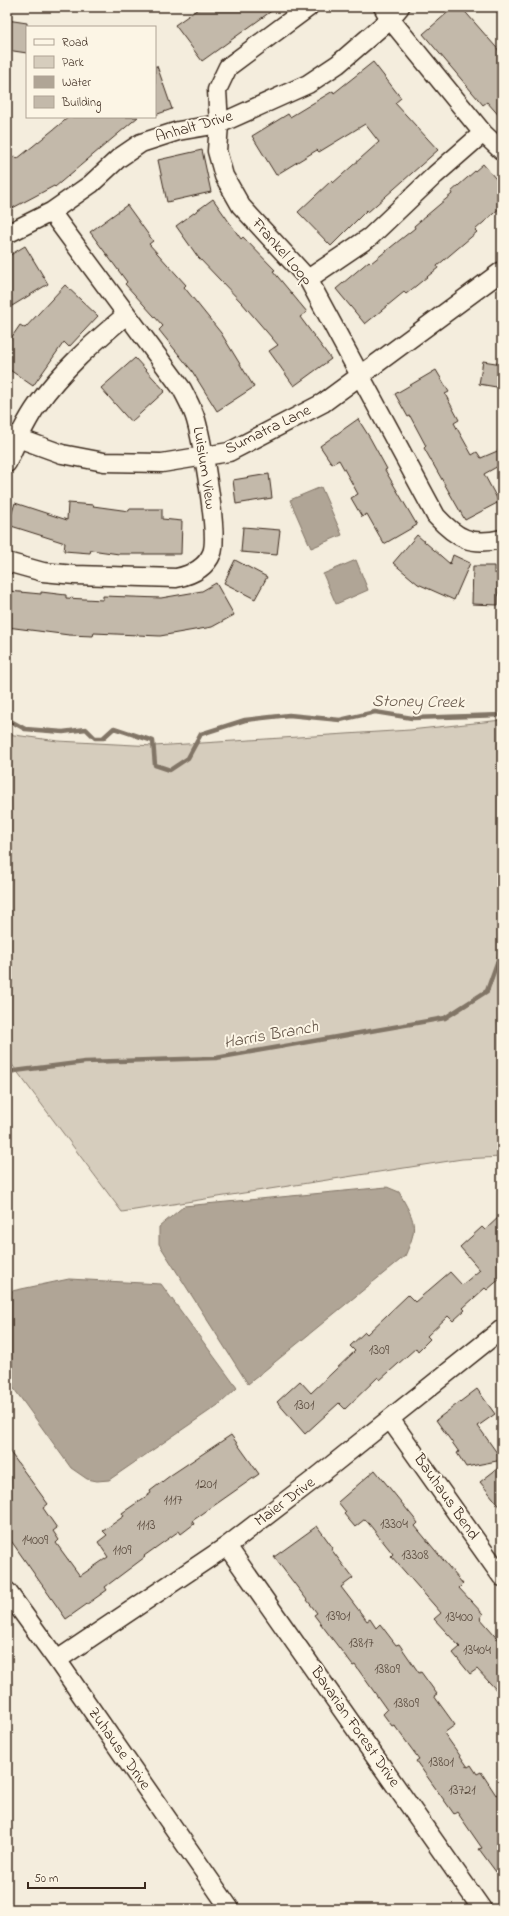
<svg xmlns="http://www.w3.org/2000/svg" width="509" height="1916" font-family="'Indie Flower',sans-serif">
  <rect width="100%" height="100%" fill="#f4eddd"/>
  <filter id="ink" filterUnits="userSpaceOnUse"><feTurbulence type="fractalNoise" baseFrequency=".025" numOctaves="2"/><feDisplacementMap in="SourceGraphic" scale="8" xChannelSelector="R" yChannelSelector="G"/><feConvolveMatrix kernelMatrix="1 2 1 2 8 2 1 2 1" color-interpolation-filters="sRGB"/></filter>
  <g filter="url(#ink)">
    <path fill="#d6cdbd" stroke="#887c6e" d="M502,720V1157L462,1159L122,1212L7,1058V734L58,741L154,746L410,730Z"/>
    <path fill="#b0a596" stroke="#817466" d="M321,487L342,535L311,548L290,500Z
      M356,560L368,590L336,604L323,574Z
      M387,1187L399,1192C415,1222 419,1225 405,1256L248,1384L159,1244V1227L184,1206Z
      M69,1279L161,1284L237,1388L221,1403L109,1480L97,1481L87,1479L71,1468L7,1379V1292Z"/>
    <g fill="none" stroke-linecap="round" stroke-linejoin="round">
      <path stroke="#817466" stroke-width="4.5" d="M7,719L25,729L63,732L86,729L95,738H103L114,728L153,741L155,765L170,770L188,758L201,734L245,720L289,715L340,720L375,712L412,718L502,715
        M7,1072L85,1062L216,1058L445,1018L487,991L502,949"/>
    </g>
    <path fill="#c3b9aa" stroke="#3b2a1e" d="M201,7H277L202,61L175,25Z
      M454,7H461L502,54V119L487,102L483,105L423,34Z
      M7,20L27,23V53L7,50Z
      M373,62L401,98L395,103L438,150L368,212L367,210L331,246L298,212L331,181L333,183L379,142L365,124L319,152L317,150L276,175L252,136L288,114L290,117L333,91L334,93Z
      M155,66H157L172,109L155,115Z
      M69,117H138L55,187L54,186L7,211V160L15,156L17,159Z
      M202,150L211,192L167,202L158,160Z
      M483,164L502,186V206L475,230L477,232L437,266L438,268L406,294L404,292L365,324L336,289L369,261L371,263L415,228L414,226L452,194L451,192Z
      M213,199L241,239L243,237L275,270L273,271L307,312L300,317L331,359L294,386L269,351L278,345L242,303L198,257L176,226Z
      M127,205L153,241L149,244L186,285L184,287L221,333L254,387L217,411L192,371L159,330L163,326L125,284L127,282L90,232Z
      M25,246L48,284L12,306L7,297V257Z
      M65,285L98,316L69,347L64,342L33,386L7,368V344L20,325L25,328Z
      M135,358L165,391L131,422L101,388Z
      M483,361L502,364V388L479,384Z
      M436,370L449,392L445,394L459,420L454,423L472,455L477,452L481,458L502,449V464L484,474L499,502L465,520L424,448L426,446L410,416L408,417L395,394Z
      M358,419L370,438L387,469L385,470L417,525L384,544L367,514L362,517L351,498L358,494L339,460L332,464L320,446Z
      M269,474L272,498L236,504L233,480Z
      M15,503L67,520L68,503L94,505L93,506L129,511V509H162V519L182,521L181,554H119L91,550L90,553L64,551L65,543L8,525Z
      M243,527L280,530L277,555L241,552Z
      M417,535L450,564L453,555L470,563L454,600L418,584L393,563Z
      M235,560L267,577L255,599L224,583Z
      M473,566H494V573H499L498,605L472,604Z
      M216,583L234,615L212,627L160,636L94,633L93,636L69,635L7,627L9,591L41,594V592L66,595V598L103,600V596L161,598L202,591Z
      M502,1214V1277L487,1290L485,1288L463,1308L465,1310L453,1321L448,1316L427,1336L430,1339L418,1351L416,1348L380,1380L378,1377L345,1409L339,1403L305,1434L277,1402L300,1381L311,1393L355,1351L350,1346L365,1332L367,1334L408,1295L415,1302L450,1272L462,1285L480,1270L460,1247L482,1227L485,1230Z
      M477,1389L495,1414L478,1426L502,1460L466,1467L457,1453L459,1452L436,1420Z
      M231,1435L259,1474L192,1521L194,1524L181,1534L179,1531L144,1556L145,1557L105,1587L107,1590L66,1619L7,1535V1448L48,1504L43,1508L57,1528L53,1531L59,1540L56,1543L80,1576L108,1557L98,1542L107,1535L103,1531L124,1516L122,1513L151,1493L150,1491L171,1475Z
      M502,1465V1509L480,1482Z
      M375,1470L418,1523L415,1526L463,1584L459,1588L483,1614L480,1618L502,1643V1696L477,1669L470,1674L453,1653L460,1647L434,1619L441,1613L391,1556L393,1554L365,1519L355,1527L344,1514L346,1512L338,1502Z
      M317,1526L333,1548L331,1549L353,1578L341,1587L367,1621L370,1619L376,1628L380,1624L396,1645L399,1644L419,1673L421,1672L437,1694L434,1696L455,1725L444,1733L468,1767L471,1765L477,1774L481,1772L496,1795L502,1791V1880L479,1849L482,1848L457,1812L454,1814L416,1761L419,1759L394,1725L392,1726L383,1714L387,1710L355,1665L353,1666L314,1615L317,1613L274,1557Z"/>
    <g fill="none" stroke-linecap="round" stroke-linejoin="round">
      <defs>
        <path id="minor" d="M309,7L228,67L217,90L219,124L217,151L224,176L241,206L308,279L436,516C457,539 471,546 502,539
          M383,7L390,19L483,133L502,151
          M7,234L51,212L91,184L119,158L141,143L178,131L219,124L308,84L338,64L390,19L400,7
          M308,279L370,237L435,175L483,133
          M7,434L62,454L104,462L162,463L229,452L323,403L502,271
          M7,463C16,443 25,422 38,404C62,370 94,342 126,315
          M7,562L43,572L75,575L176,578C191,575 206,568 212,553C219,535 202,441 196,420C193,409 187,399 182,389L51,212
          M390,1419L502,1577
          M227,1546L482,1909
          M7,1591L57,1660L230,1909
          M57,1660L227,1546L317,1477L502,1329"/>
      </defs>
      <use href="#minor" stroke="#3b2a1e" stroke-width="21"/>
      <use href="#minor" stroke="#fcf5e5" stroke-width="18"/>
    </g>
  </g>
  <g text-anchor="middle" dominant-baseline="central" stroke-width="4" stroke-linejoin="round" paint-order="stroke">
    <g font-size="14" fill="#5d4e41">
      <text x="379" y="1350">1309</text>
      <text x="304" y="1405">1301</text>
      <text x="206" y="1484">1201</text>
      <text x="173" y="1500">1117</text>
      <text x="394" y="1524">13304</text>
      <text x="146" y="1525">1113</text>
      <text x="35" y="1540">14009</text>
      <text x="122" y="1550">1109</text>
      <text x="415" y="1555">13308</text>
      <text x="338" y="1616">13901</text>
      <text x="459" y="1617">13400</text>
      <text x="361" y="1643">13817</text>
      <text x="477" y="1650">13404</text>
      <text x="387" y="1669">13809</text>
      <text x="406" y="1703">13809</text>
      <text x="441" y="1762">13801</text>
      <text x="462" y="1790">13721</text>
    </g>
    <g font-size="16" fill="#3b2a1e" stroke="#fcf5e5">
      <text transform="translate(194 127) rotate(-16)">Anhalt Drive</text>
      <text transform="translate(282 252) rotate(49)">Frankel Loop</text>
      <text transform="translate(268 430) rotate(-26)">Sumatra Lane</text>
      <text transform="translate(204 468) rotate(81)">Luisium View</text>
      <text transform="translate(446 1497) rotate(55)">Bauhaus Bend</text>
      <text transform="translate(285 1502) rotate(-37)">Maier Drive</text>
      <text transform="translate(355 1727) rotate(55)">Bavarian Forest Drive</text>
      <text transform="translate(119 1749) rotate(55)">Zuhause Drive</text>
    </g>
    <g font-size="17" font-style="italic" fill="#645548" stroke="#fcf5e5">
      <text transform="translate(418 702) rotate(1)">Stoney Creek</text>
      <text transform="translate(271 1035) rotate(-10)">Harris Branch</text>
    </g>
  </g>
  <rect width="509" height="1916" fill="none" stroke="#fcf5e5" stroke-width="24"/>
  <rect x="12" y="12" width="485" height="1892" fill="none" stroke="#3b2a1e" stroke-width="1.5" filter="url(#ink)"/>
  <rect x="26" y="26" width="130" height="92" fill="#fcf5e5" stroke="#afa495"/>
  <rect x="34" y="39" width="20" height="6" fill="#fcf5e5" stroke="#afa495"/>
  <text x="62" y="46" font-size="12" fill="#3b2a1e">Road</text>
  <rect x="34" y="56" width="20" height="12" fill="#d6cdbd" stroke="#afa495"/>
  <text x="62" y="66" font-size="12" fill="#3b2a1e">Park</text>
  <rect x="34" y="76" width="20" height="12" fill="#b0a596" stroke="#afa495"/>
  <text x="62" y="86" font-size="12" fill="#3b2a1e">Water</text>
  <rect x="34" y="96" width="20" height="12" fill="#c3b9aa" stroke="#afa495"/>
  <text x="62" y="106" font-size="12" fill="#3b2a1e">Building</text>
  <path d="M28 1882v6h117v-6" fill="none" stroke="#3b2a1e" stroke-width="2"/>
  <text x="34" y="1882" font-size="12" fill="#3b2a1e" stroke="#fcf5e5" stroke-width="3" paint-order="stroke">50 m</text>
</svg>
